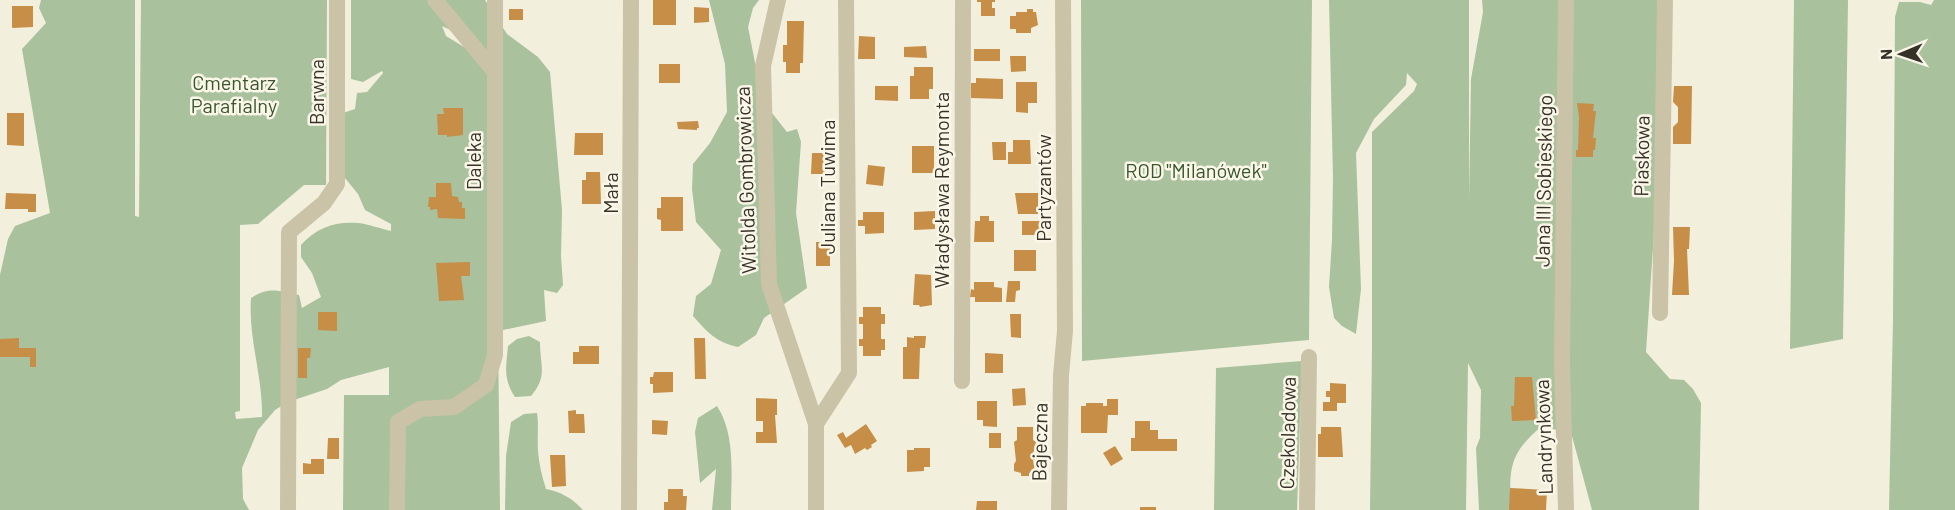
<svg xmlns="http://www.w3.org/2000/svg" width="1955" height="510" font-family="Barlow,sans-serif">
  <rect width="100%" height="100%" fill="#f2efdc"/>
  <path fill="#a9c19c" fill-rule="evenodd" d="M41,0H135V216L139,217L141,0H327L326,185H304L258,224L240,225V411L235,412L236,419L262,417C263,377 248,338 251,298C269,286 279,291 299,295L302,308L321,297L312,273L301,257V245C316,228 335,221 358,223C369,224 381,229 391,231V224L365,210L358,194L345,178L343,113L355,109L357,93L367,92L383,73L382,71L363,82L351,79V0H485L507,34L538,57L550,72L562,210L561,256L563,285L557,293L544,290L546,321L498,331L500,510H343L344,395H389V367L341,380L327,389L288,402L275,410L258,430L242,468L243,499L249,510H0V275L8,239L15,226L50,213L22,49L46,23L39,8ZM442,26L457,33L469,50L446,36Z
    M709,0H759L753,8L748,27L760,88L764,103L787,132L797,129L801,142L796,213L807,288L764,318L756,335L738,347C716,342 708,333 693,316L696,296L711,284L721,250L696,222L692,189L693,164L710,143L727,112L725,64Z
    M1081,0H1312L1309,340L1082,361Z
    M1329,0H1469V201L1471,79L1483,12L1482,0H1659L1657,188L1646,352L1670,379L1684,380L1693,389L1701,403L1699,510H1592L1572,436L1543,425C1509,454 1509,467 1511,510H1479L1476,448L1480,438L1481,390L1468,363L1466,510H1370L1372,349V132L1414,91L1417,84L1407,73L1406,85L1374,119L1356,153L1361,289L1356,334L1342,326L1334,318L1329,287L1332,240L1333,178Z
    M1794,0H1848L1843,339L1790,349Z
    M1934,0H1955V510H1889L1893,320L1895,17L1899,2H1920L1931,5Z
    M529,336L540,342C540,366 548,376 531,396L515,397C503,378 506,368 508,346L517,339Z
    M1302,361L1297,510H1214L1216,368Z
    M717,406C736,435 731,476 731,510H712L716,469L700,483L695,432L698,418Z
    M537,413C539,426 537,438 538,451C539,464 542,477 546,489C561,492 572,498 583,510H505L506,456L511,422L524,414Z"/>
  <path fill="#c68e47" d="M653,0H676V25H653Z
    M977,0H995V2H992V8H995V16H981V2H977Z
    M12,6H33V27L12,28Z
    M694,7L709,8V22L694,23Z
    M509,9H523V20H509Z
    M1027,9H1033V12H1036L1038,25L1031,28V33H1016V29H1010V16H1016V12H1027Z
    M787,21H804L803,63H800V73H786V62H783V45H787Z
    M859,36L875,37V59H858Z
    M926,46L927,58L904,57V47Z
    M974,49H1000V61H974Z
    M1010,56H1026V71L1011,72Z
    M659,64H680V83H659Z
    M914,67H933V89H929V99H910V76H914Z
    M976,78L1003,79V99L971,98V83H976Z
    M1016,82H1037V103H1028V113L1016,112Z
    M875,86H898V101L875,100Z
    M1674,86H1692L1691,144H1673V127L1678,122V107L1673,102Z
    M1577,103L1594,104L1593,111H1596L1593,138H1596L1595,150H1593V157H1576V150H1578L1579,117Z
    M443,108H463V135L447,137V135H438L437,114H444Z
    M7,113H24V146L7,145Z
    M698,121L699,128H697V130L678,129L677,122Z
    M575,133H603V155H574Z
    M1013,140H1030L1031,164H1008V152H1013Z
    M992,142H1006V160H993Z
    M912,146H934V173H912Z
    M812,153H831V174H811Z
    M868,165L885,167L883,186L866,184Z
    M586,172H600L601,204H582V180H586Z
    M436,183H451L452,196L458,197L459,202H462V208H465V219L438,218L437,209L430,210V207H428L429,197H436Z
    M6,193L36,194V212H28V209H5Z
    M1015,193H1038V214H1018Z
    M661,197H683V231H661V220L657,219V208H661Z
    M935,211V229L914,230V212Z
    M863,212H884V233L865,234V226H858V220H863Z
    M980,216H989V221H994V242H974L975,221H980Z
    M1022,221H1045V235H1022Z
    M1673,227H1690L1689,249H1687L1689,295H1672L1674,261Z
    M816,242H830V266H816Z
    M1014,250H1036V271H1014Z
    M470,262V276H461L464,300L439,301L436,263Z
    M915,274L931,275L932,305L920,307L919,305H913Z
    M1008,281H1020V290L1016,291L1015,302H1006Z
    M974,282H994V287L1002,288V302H975V297H970L971,289L974,290Z
    M863,307H881V314H885V324H881V339H885V350H881V356H863V346H859V339H863V324H859V317H863Z
    M318,312H337V331L318,330Z
    M1010,314H1021V338L1011,337Z
    M914,336H926L925,348H920L919,379H903V347H907V337L914,338Z
    M19,338V348H36V367H30V357H0V339Z
    M694,338H705L706,379H695Z
    M579,346H599V364H573V352H579Z
    M298,348H311L310,358H307V378H298Z
    M985,353L1003,354V373H985Z
    M654,372H673V392L653,393V384H650V377H653Z
    M1515,377H1532L1536,420L1512,421L1511,406H1514Z
    M1330,383L1346,384V403H1337V411H1323V402H1330V397H1326V391H1330Z
    M1025,388L1026,405L1013,406L1012,389Z
    M756,398L777,399V415H775L777,443H756V432H763V421H756Z
    M1107,399H1118V415H1108L1107,433H1081V406H1086V403H1103V406H1107Z
    M977,401H997V427L983,426V420H977Z
    M576,410V414H584L585,433H569L568,411Z
    M652,420L668,421L667,435L652,434Z
    M1135,421H1150V430H1158V439H1177V451H1131V438H1135Z
    M866,424L877,441L871,445L872,447L867,450L865,448L855,454L851,445L845,448L837,435L843,432L846,438Z
    M1017,427H1033V440L1036,442L1033,454L1037,453V460H1033L1035,471L1029,473V476H1021V473L1014,471V464L1016,461L1014,442L1017,440Z
    M1321,427H1341L1343,457H1318V434H1321Z
    M989,433H1001V448H989Z
    M328,438H339V459H327Z
    M1115,446L1123,459L1111,466L1103,453Z
    M914,448H930V467H924V471L907,472V450H914Z
    M550,455H565L566,486L552,487Z
    M311,459H324V474H303V463L311,464Z
    M1510,488L1547,490L1546,510H1509Z
    M668,489H683V496H687L686,510H664V502H668Z
    M977,501H997V510H976Z
    M1140,507H1156V510H1140Z"/>
  <g fill="none" stroke-linecap="round" stroke-linejoin="round">
    <path stroke="#cac3a8" stroke-width="16" d="M435,0L494,71
      M778,0L763,66L769,284L816,424
      M1566,0L1562,363L1566,510
      M1660,313L1665,0
      M962,381L963,0
      M288,510L289,232L324,203L337,184V0
      M397,510L398,422L420,409L454,407L486,385L495,355V0
      M629,510L631,0
      M816,510V424L849,373L846,0
      M1059,510L1061,375L1065,331L1063,0
      M1307,510L1309,357"/>
  </g>
  <g text-anchor="middle" dominant-baseline="central" stroke-width="5" stroke-linejoin="round" paint-order="stroke">
    <g font-size="20" fill="#39552c" stroke="#faf7e9">
      <text x="234" y="82">Cmentarz<tspan x="234" dy="23">Parafialny</tspan></text>
      <text x="1196" y="170">ROD "Milanówek"</text>
    </g>
    <g font-size="20" fill="#373228" stroke="#faf7e9">
      <text transform="translate(316 92) rotate(-90)">Barwna</text>
      <text transform="translate(1641 156) rotate(-89)">Piaskowa</text>
      <text transform="translate(473 161) rotate(-90)">Daleka</text>
      <text transform="translate(745 180) rotate(-92)">Witolda Gombrowicza</text>
      <text transform="translate(1543 181) rotate(-89)">Jana III Sobieskiego</text>
      <text transform="translate(827 187) rotate(-90)">Juliana Tuwima</text>
      <text transform="translate(1043 188) rotate(-90)">Partyzantów</text>
      <text transform="translate(941 190) rotate(-90)">Władysława Reymonta</text>
      <text transform="translate(610 193) rotate(-90)">Mała</text>
      <text transform="translate(1287 433) rotate(-89)">Czekoladowa</text>
      <text transform="translate(1543 437) rotate(-92)">Landrynkowa</text>
      <text transform="translate(1039 442) rotate(-89)">Bajeczna</text>
    </g>
  </g>
  <g transform="translate(1901 54) rotate(268)" stroke="#faf7e9" stroke-width="4.5" paint-order="stroke">
  <path d="M0-4.5L10 22L0 15L-10 22Z" fill="#373228"/>
  <text y="-9" font-size="16" font-weight="bold" text-anchor="middle" fill="#373228">N</text>
  </g>
</svg>
